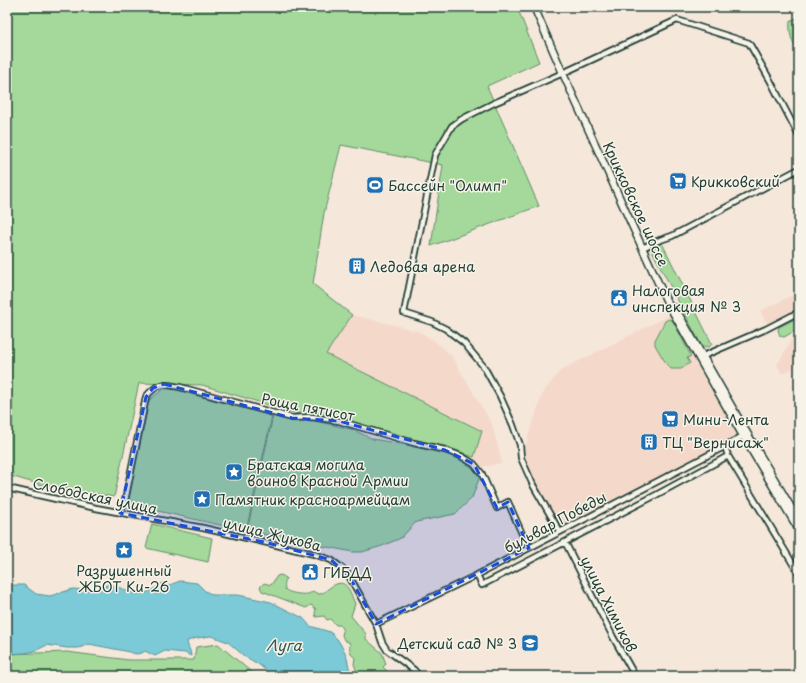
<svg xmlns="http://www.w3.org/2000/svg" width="806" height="683" font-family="'Playpen Sans',sans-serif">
  <rect width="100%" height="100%" fill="#f6e7db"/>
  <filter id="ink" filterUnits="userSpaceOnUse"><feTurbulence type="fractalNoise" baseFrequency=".025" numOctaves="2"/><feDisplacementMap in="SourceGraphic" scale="8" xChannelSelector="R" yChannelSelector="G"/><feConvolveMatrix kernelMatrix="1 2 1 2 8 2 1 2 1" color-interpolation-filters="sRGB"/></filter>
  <g filter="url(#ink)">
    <path fill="#f4d9cb" d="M799,292V307L767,324L760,311Z
      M674,313L743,436L560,532L521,458L543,392L561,370Z
      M352,315L391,324L420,332L436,342L451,355L492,424L502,463L478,468L473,460L482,431L325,354Z
      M799,335V365L782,374L777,365L792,338Z"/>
    <path fill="#a4d99b" stroke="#628b68" d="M7,7H517L539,62L487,86L539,206L431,246L443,165L341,145L324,213L313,284L352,315L326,354L482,431L474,457L339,421L295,413L202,385L139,383L114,497L38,484L7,475Z
      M799,17V51C791,44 789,32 790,21Z
      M661,241L712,344L709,347L702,346L699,341L651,249L653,244Z
      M799,317V329L784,337L780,336L778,330L779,327Z
      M669,319L673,321L691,356L687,358L690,363L681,369H671L664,360L655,345V340L665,321Z
      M166,387L272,416L246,531L127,504L149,400Z
      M273,416L293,420H311L351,429L373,439L430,449L453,455L474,466L480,476L472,498L455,514L416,522L401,538L382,546L362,552H353L311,544L247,531Z
      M152,524L212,538L208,562L146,548Z
      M280,575L283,576L286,578C285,581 284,586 285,589C287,593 303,595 307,594C309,594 311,593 313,591C315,592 317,594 319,594C323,594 325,591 328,589C346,575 349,589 355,604L351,616L366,634V639L382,653L386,664L383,667L389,673L390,676H357L358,674L354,664L355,658C350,654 349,649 350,643L344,640L342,635L343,631L340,625H336L330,619L327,620L324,616L316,617L315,613L316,609L311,605L306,608L262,591L260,587L264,583L271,585L277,576Z
      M218,644L256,676H7V654L67,652L129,660H194L196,647Z"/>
    <path fill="#7bcad7" stroke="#569296" d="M180,581L197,583L205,591L213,595H238L271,602L303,618L310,626L330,632L338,640L346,654L350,672L349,676H273L267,671L258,664L244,656L228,642L211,636L197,638L187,641C187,646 191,650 191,656L185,653L165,651L155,656L145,651L142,653L136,654L125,651L89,644L79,648H67L47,645L35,651L25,653L7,654V585H24L36,594L50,596L73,589L86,590L98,589L109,584L137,594L149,592L163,583L167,586Z"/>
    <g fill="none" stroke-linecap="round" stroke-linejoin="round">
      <defs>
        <path id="minor" d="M642,248L660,240L672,236L799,169
          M701,357L766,329L799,312
          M725,446L728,456L799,574
          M7,488L96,508L203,528L264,542L314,554L331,560L342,568L349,576L376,624L382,642L387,650L414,670L419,676
          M120,513L125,501L146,397C158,382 162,384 180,387L292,418L312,417L339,421L414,443L445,450L461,456L474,464L482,474L497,508L508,502L523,536L529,548
          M560,532L533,485L521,458L520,445L513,425L500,396L484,367L464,343L446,329L432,322L404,313L435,155L452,126L462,119L494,103L563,73L677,20L749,43L770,80L799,136
          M565,542L613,637L635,676
          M477,575L482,585L656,495L728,456
          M376,624L477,575L718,450L743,436"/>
        <path id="major" d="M534,7L565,78L666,300L743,436L799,530
          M675,308L744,428L799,521"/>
      </defs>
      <use href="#minor" stroke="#1f3d34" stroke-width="8"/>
      <use href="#major" stroke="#1f3d34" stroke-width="9"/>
      <use href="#minor" stroke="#f7f3e8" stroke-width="4.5"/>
      <use href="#major" stroke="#f7f3e8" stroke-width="6"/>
    </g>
  </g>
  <path fill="#1d4ed8" fill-opacity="0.2" stroke="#1d4ed8" stroke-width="3" stroke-dasharray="8 5" stroke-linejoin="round" d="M164,384L292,418L339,421L445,450L474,464L497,508L508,502L529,548L376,624L349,576L331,560L264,542L120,513L146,397L153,388Z"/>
  <defs>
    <symbol id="supermarket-square" viewBox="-11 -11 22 22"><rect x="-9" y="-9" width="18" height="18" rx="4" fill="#1f6fb2" stroke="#f7f3e8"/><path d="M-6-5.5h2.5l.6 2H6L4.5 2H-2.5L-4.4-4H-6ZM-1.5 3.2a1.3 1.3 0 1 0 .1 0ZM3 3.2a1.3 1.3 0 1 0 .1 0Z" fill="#fff"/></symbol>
    <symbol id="stadium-square" viewBox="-11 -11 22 22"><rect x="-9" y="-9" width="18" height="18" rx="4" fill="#1f6fb2" stroke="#f7f3e8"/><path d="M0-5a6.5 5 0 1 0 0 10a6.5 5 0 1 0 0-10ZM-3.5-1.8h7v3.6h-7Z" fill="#fff"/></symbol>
    <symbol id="building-square" viewBox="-11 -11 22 22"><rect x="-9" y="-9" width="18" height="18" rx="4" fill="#1f6fb2" stroke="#f7f3e8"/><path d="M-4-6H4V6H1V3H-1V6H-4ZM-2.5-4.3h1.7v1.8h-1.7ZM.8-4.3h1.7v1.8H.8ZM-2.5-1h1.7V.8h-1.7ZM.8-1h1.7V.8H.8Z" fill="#fff"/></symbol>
    <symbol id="civic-square" viewBox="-11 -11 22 22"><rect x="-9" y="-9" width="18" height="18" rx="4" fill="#1f6fb2" stroke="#f7f3e8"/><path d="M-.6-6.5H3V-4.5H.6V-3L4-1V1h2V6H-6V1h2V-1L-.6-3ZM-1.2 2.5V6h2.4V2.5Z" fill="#fff"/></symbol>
    <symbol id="sight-square" viewBox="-11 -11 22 22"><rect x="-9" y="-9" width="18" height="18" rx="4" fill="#1f6fb2" stroke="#f7f3e8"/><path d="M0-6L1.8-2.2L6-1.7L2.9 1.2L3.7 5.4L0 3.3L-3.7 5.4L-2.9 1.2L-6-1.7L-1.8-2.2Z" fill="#fff"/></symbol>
    <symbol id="school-square" viewBox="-11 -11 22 22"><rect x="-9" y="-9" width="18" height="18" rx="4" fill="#1f6fb2" stroke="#f7f3e8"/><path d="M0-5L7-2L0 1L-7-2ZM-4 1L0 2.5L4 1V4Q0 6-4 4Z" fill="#fff"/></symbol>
  </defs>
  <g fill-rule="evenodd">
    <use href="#supermarket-square" x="668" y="171" width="20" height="20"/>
    <use href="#stadium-square" x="365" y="175" width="20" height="20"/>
    <use href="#building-square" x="347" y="256" width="20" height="20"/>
    <use href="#civic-square" x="609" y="288" width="20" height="20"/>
    <use href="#supermarket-square" x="660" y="409" width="20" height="20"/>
    <use href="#building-square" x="639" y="432" width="20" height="20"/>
    <use href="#sight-square" x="224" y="462" width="20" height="20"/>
    <use href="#sight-square" x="192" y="489" width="20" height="20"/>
    <use href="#sight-square" x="114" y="540" width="20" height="20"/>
    <use href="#civic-square" x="300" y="562" width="20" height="20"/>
    <use href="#school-square" x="520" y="633" width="20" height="20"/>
  </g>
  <g text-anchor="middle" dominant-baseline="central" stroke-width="3" stroke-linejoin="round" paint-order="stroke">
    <g font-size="14" fill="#1f3d34" stroke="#f7f3e8" text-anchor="start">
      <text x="691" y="181">Крикковский</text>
      <text x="388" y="185">Бассейн "Олимп"</text>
      <text x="370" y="266">Ледовая арена</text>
      <text x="632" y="290">Налоговая<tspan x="632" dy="16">инспекция № 3</tspan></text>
      <text x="683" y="419">Мини-Лента</text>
      <text x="662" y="442">ТЦ "Вернисаж"</text>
      <text x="247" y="464">Братская могила<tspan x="247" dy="16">воинов Красной Армии</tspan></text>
      <text x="215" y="499">Памятник красноармейцам</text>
      <text x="124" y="570" text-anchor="middle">Разрушенный<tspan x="124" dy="16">ЖБОТ Ки-26</tspan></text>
      <text x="323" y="572">ГИБДД</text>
      <text x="517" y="643" text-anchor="end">Детский сад № 3</text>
    </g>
    <g font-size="14" fill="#1f3d34" stroke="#f7f3e8">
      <text transform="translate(636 204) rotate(65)">Крикковское шоссе</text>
      <text transform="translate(308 407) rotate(11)">Роща пятисот</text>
      <text transform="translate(95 496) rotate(12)">Слободская улица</text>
      <text transform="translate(555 522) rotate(-28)">бульвар Победы</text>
      <text transform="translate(272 534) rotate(14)">улица Жукова</text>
      <text transform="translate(609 604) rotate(63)">улица Химиков</text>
    </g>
    <g font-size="15" font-style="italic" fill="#315955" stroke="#f7f3e8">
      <text x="284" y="644">Луга</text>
    </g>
  </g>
  <rect width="806" height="683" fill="none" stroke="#f7f3e8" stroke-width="24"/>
  <rect x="12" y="12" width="782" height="659" fill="none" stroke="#1f3d34" stroke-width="1.5" filter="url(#ink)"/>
</svg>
